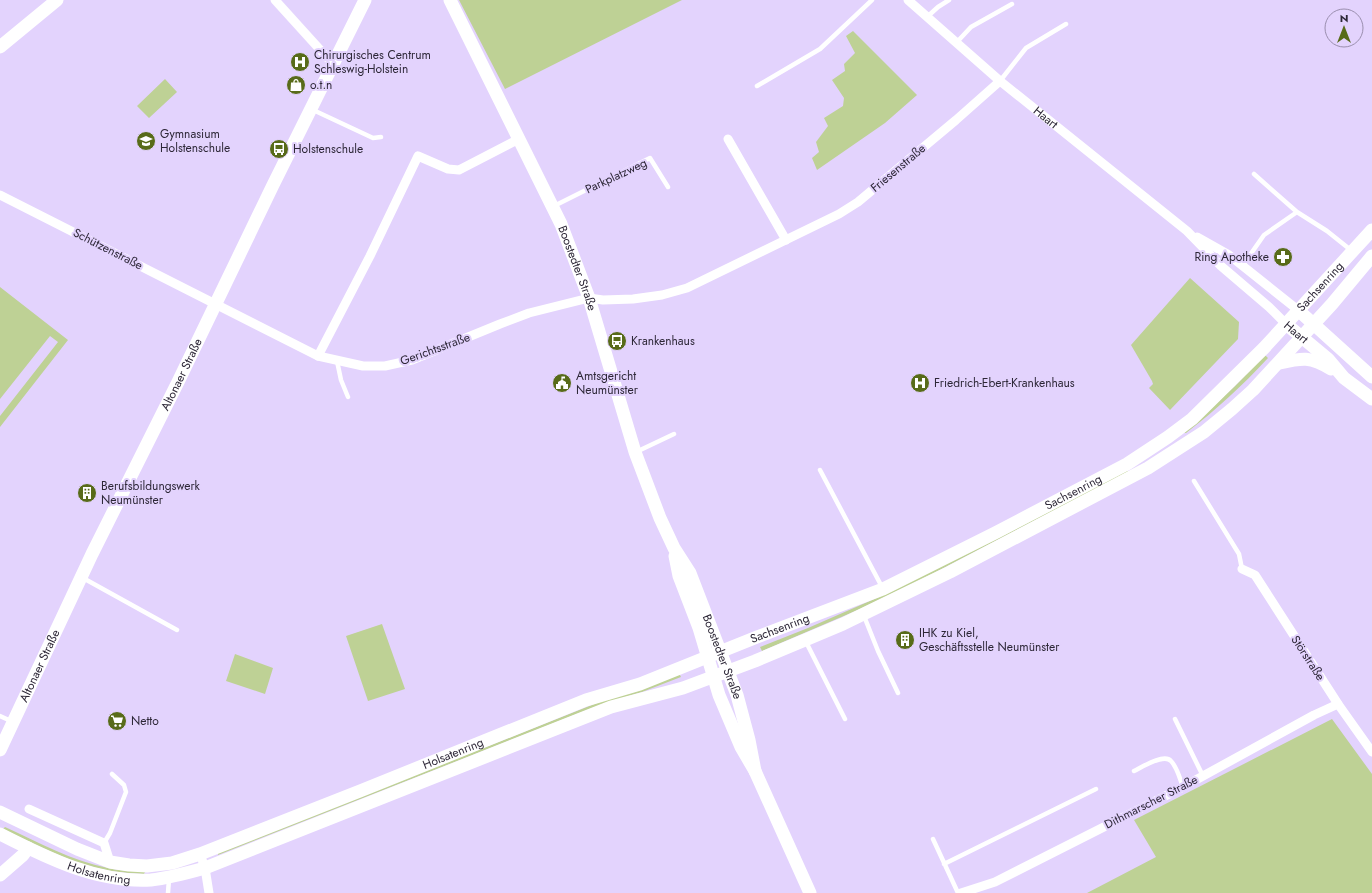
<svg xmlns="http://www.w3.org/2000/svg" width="1372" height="893" font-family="Jost,sans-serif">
  <rect width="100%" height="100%" fill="#e3d3fd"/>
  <path fill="#bed195" d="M459,0H682L505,89Z
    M853,31L917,95L885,123L817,170L812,158L819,152L816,142L828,126L824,118L843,106L844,98L832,80L845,71L844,64L855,53L846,36Z
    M165,79L177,92L149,118L137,106Z
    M1190,278L1239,322L1238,339L1170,410L1149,388L1153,384L1152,381L1131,345Z
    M0,287L68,340L0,427V416L58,342L50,336L0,399Z
    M1265,355L1268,358C1243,385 1216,410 1186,433H1184L1235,386Z
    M1127,470L1128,472L934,573L860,609L762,651L760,647L808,628L879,597Z
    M382,624L405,689L368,701L346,636Z
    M235,654L273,668L265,694L226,681Z
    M679,673L681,677L642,692L605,703L218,855V853L602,701Z
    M1332,719L1372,774V893H1087L1156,857L1134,820Z
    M5,827C38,842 72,861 108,868C120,871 132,871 145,871V872L144,874C124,873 104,871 86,865C57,856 30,842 3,829Z"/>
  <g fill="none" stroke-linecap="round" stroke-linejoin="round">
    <path stroke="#fff" stroke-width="4.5" d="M927,17L938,7L949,0
      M957,42L971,27L1012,4
      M1000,81L1026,48L1066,24
      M757,86L820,49L872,0
      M311,109L373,138L381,137
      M554,206L650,158L668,187
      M1297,212L1327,231L1352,251
      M1243,265L1264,235L1297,212L1254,174
      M337,361L341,380L348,397
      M636,452L674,434
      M820,470L882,587
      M1194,481L1239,554L1242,569
      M83,578L177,630
      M864,616L878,651L898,693
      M806,642L845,719
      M0,716L11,721
      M1175,719L1203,776
      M1134,771C1142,767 1164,753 1171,761C1177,767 1180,779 1183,787
      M933,839L958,893
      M104,843L110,833L126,792L124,785L112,774
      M944,864L1096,789
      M168,893L169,879"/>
    <g stroke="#fff" stroke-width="9">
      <path d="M275,0L333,64"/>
      <path id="s1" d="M908,0L1000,81L1187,231L1221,266L1269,307L1286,324"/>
      <path d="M728,139L786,240"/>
      <path d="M0,195L318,356L363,366H385L412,360L500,324L529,313L589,298L603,300L633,299L662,295L687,288L839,214L858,202L956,120L1000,81"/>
      <path d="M1197,237L1229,255L1298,310"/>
      <path d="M318,356L370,256L418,156L448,169L459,170L519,139"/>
      <path d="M1242,569L1255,575L1338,704L1372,752"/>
      <path d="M29,809L104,843L110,862"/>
      <path d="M200,854L205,868L209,893"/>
      <path d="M961,893L995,882L1183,787L1314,715L1338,704"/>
    </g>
    <g stroke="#fff" stroke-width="13">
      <path id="s2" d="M450,0L561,224L589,298L635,452L660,518L674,548L690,573L737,695L749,740L755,771"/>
      <path d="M0,47L57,0"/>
      <path d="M1298,310L1372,377"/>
      <path id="s3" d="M1286,324L1328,359L1344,378L1372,399"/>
      <path d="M1279,363C1302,358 1310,356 1331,369"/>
      <path d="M675,556L679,576L699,628L719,695L741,747L755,771L810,893"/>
      <path id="s4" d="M0,750L92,554L178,382L273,185L365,0"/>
      <path id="s5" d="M0,812L77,849L110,862L129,865L147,866L172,863L200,854L360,791L586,700L640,684L757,637L883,589L995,533L1127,464L1168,437L1192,419L1264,348L1372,230"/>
      <path id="s6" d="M0,834C47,858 97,883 151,880C169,878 187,873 205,868L611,707L683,688L755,661L805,640L843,624L950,572L1148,468L1204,432L1232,409L1253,390L1332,304L1372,256"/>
      <path d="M0,875L23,855L28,848"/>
    </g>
  </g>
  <defs>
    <symbol id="hospital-disc" viewBox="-11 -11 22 22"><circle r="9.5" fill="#586b19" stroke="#e3d3fd"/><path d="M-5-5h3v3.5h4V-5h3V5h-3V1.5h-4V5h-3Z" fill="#fff"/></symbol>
    <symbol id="shop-disc" viewBox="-11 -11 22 22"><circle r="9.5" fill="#586b19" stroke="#e3d3fd"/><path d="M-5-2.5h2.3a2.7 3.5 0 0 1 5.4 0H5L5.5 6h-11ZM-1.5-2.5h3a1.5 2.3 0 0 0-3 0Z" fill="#fff"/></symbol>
    <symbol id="school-disc" viewBox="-11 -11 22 22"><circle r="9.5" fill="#586b19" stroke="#e3d3fd"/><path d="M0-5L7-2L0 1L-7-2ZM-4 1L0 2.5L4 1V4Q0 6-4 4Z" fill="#fff"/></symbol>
    <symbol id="bus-disc" viewBox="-11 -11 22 22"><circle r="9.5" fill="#586b19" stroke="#e3d3fd"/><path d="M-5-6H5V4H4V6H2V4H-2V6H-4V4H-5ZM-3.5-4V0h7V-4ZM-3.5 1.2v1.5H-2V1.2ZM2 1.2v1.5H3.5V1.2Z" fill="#fff"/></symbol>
    <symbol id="pharmacy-disc" viewBox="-11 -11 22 22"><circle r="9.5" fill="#586b19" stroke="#e3d3fd"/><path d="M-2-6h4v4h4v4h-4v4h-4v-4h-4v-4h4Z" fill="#fff"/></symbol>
    <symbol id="civic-disc" viewBox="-11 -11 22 22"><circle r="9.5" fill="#586b19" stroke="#e3d3fd"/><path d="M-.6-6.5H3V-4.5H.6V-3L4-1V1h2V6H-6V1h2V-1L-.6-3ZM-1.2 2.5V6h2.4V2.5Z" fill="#fff"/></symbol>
    <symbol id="building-disc" viewBox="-11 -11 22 22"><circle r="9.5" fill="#586b19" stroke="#e3d3fd"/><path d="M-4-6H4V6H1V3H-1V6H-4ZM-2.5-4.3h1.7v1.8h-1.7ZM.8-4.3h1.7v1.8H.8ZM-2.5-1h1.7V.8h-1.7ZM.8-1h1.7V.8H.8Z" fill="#fff"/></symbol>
    <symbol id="supermarket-disc" viewBox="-11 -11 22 22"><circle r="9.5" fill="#586b19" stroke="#e3d3fd"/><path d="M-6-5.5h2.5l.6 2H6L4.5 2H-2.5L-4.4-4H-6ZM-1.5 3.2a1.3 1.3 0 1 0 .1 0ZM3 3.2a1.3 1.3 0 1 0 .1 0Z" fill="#fff"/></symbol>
  </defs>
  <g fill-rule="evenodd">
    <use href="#hospital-disc" x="289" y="51" width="22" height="22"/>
    <use href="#shop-disc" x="285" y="74" width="22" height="22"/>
    <use href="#school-disc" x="135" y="130" width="22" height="22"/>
    <use href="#bus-disc" x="268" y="138" width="22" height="22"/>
    <use href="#pharmacy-disc" x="1272" y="246" width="22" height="22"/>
    <use href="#bus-disc" x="606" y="330" width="22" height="22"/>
    <use href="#civic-disc" x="551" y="372" width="22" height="22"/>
    <use href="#hospital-disc" x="909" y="372" width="22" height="22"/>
    <use href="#building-disc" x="76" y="482" width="22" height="22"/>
    <use href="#building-disc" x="894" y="629" width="22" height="22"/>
    <use href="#supermarket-disc" x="106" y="710" width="22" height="22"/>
  </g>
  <g text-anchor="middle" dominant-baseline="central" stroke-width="4" stroke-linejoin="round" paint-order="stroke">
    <g font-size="12" fill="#2d2737" stroke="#e3d3fd" text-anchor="start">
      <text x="314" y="55">Chirurgisches Centrum<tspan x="314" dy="14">Schleswig-Holstein</tspan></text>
      <text x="310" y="85">o.t.n</text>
      <text x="160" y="134">Gymnasium<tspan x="160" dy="14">Holstenschule</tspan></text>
      <text x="293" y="149">Holstenschule</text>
      <text x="1269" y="257" text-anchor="end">Ring Apotheke</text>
      <text x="631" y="341">Krankenhaus</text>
      <text x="576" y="376">Amtsgericht<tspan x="576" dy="14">Neumünster</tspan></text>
      <text x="934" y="383">Friedrich-Ebert-Krankenhaus</text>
      <text x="101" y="486">Berufsbildungswerk<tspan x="101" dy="14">Neumünster</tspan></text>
      <text x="919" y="633">IHK zu Kiel,<tspan x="919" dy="14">Geschäftsstelle Neumünster</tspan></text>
      <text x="131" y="721">Netto</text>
    </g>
    <g font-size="12" fill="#2d2737" stroke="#e3d3fd">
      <text stroke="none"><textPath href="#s1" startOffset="181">Haart</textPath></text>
      <text transform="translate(898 168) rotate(-40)">Friesenstraße</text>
      <text transform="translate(616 176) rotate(-25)">Parkplatzweg</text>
      <text transform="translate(108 249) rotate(27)">Schützenstraße</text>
      <text stroke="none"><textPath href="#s2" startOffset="297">Boostedter Straße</textPath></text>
      <text stroke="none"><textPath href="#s5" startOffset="1483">Sachsenring</textPath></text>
      <text stroke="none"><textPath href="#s3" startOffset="13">Haart</textPath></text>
      <text transform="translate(435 349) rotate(-20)">Gerichtsstraße</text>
      <text stroke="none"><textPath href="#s4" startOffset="417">Altonaer Straße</textPath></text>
      <text stroke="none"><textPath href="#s5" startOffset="1159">Sachsenring</textPath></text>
      <text stroke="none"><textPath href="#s5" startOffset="835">Sachsenring</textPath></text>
      <text stroke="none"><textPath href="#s2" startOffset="713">Boostedter Straße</textPath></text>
      <text transform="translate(1308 658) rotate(57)">Störstraße</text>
      <text stroke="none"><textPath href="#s4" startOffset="93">Altonaer Straße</textPath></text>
      <text stroke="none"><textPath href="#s5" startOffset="485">Holsatenring</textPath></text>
      <text transform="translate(1151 802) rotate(-27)">Dithmarscher Straße</text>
      <text stroke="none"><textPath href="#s6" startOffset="107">Holsatenring</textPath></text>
    </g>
  </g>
  <g transform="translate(1344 28)"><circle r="19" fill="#e3d3fd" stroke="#9a8eae"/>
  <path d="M0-3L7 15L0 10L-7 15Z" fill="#586b19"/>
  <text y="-6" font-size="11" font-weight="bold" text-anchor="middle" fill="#2d2737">N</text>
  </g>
</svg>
